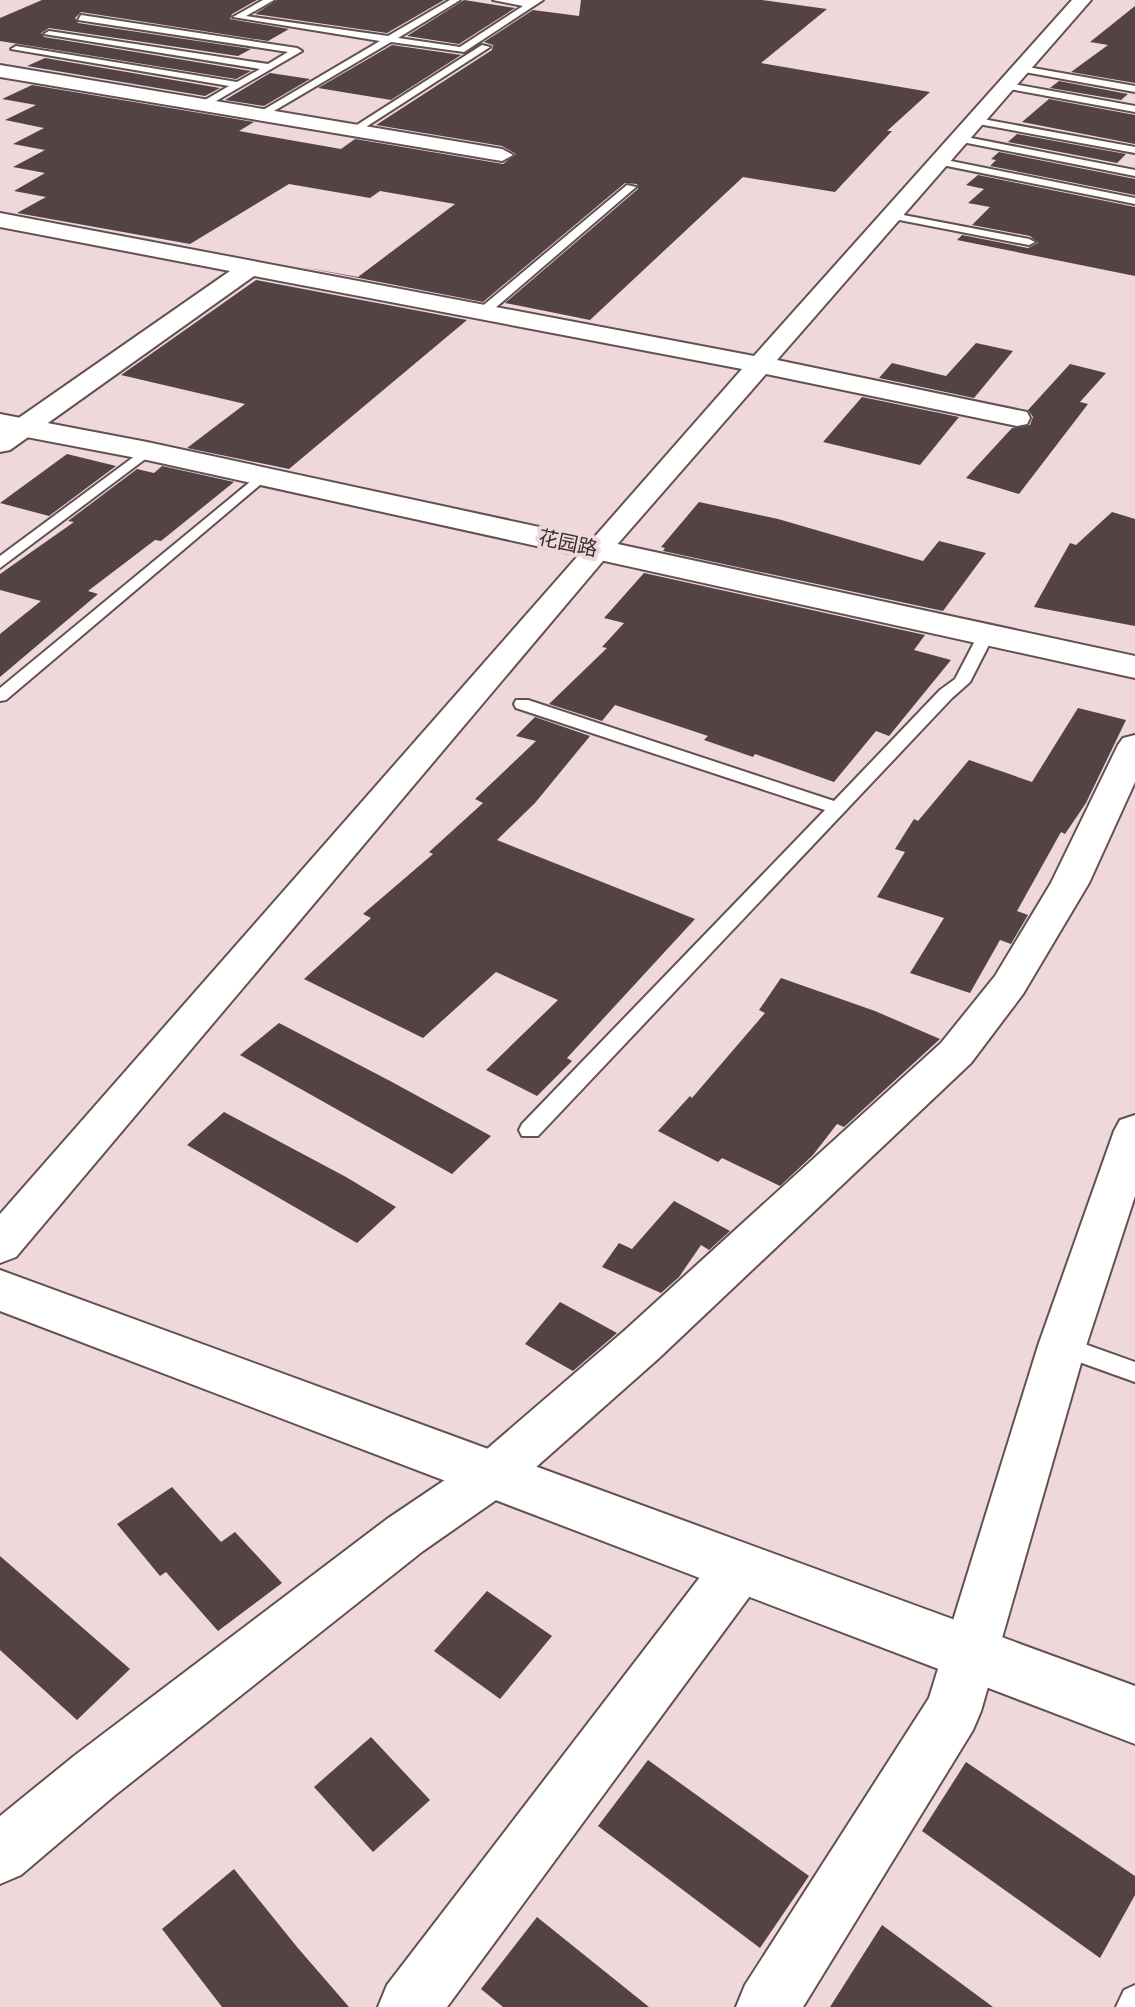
<svg xmlns="http://www.w3.org/2000/svg" width="1135" height="2007" font-family="Montserrat,'Noto Sans SC',sans-serif">
  <rect width="100%" height="100%" fill="#eed8d9"/>
  <path fill="#544344" d="M42,0H257L232,14L230,19L289,29L268,41L81,12L75,18L78,23L251,49L238,56L49,28L41,33L44,37L251,71L236,79L0,41V18Z
    M277,0H444L387,33L255,14Z
    M464,0L515,8L459,44L407,36Z
    M581,0H762L827,9L761,63L930,92L887,131H892L835,192L743,177L590,320L505,303L638,189L637,184L625,183L483,302L302,267L358,277L455,204L380,191L370,198L289,184L190,244L17,213L46,197L14,191L45,173L13,167L45,150L13,144L44,128L5,120L36,105L2,99L32,85L254,122L239,131L341,149L355,139L503,164L516,154L502,146L376,125L492,50L493,45L484,42L533,10L579,16Z
    M1135,6V83L1071,72L1108,45L1090,42Z
    M392,45L461,55L391,100L318,88Z
    M45,58L220,88L205,96L27,66Z
    M270,73L310,79L264,106L225,100Z
    M1059,81L1128,94L1121,100L1050,88Z
    M1049,99L1135,115V144L1022,122Z
    M1017,134L1126,154L1117,163L1008,142Z
    M999,152L1135,179V195L990,166L996,160L991,159Z
    M978,175L1135,207V276L957,240L962,235L1028,248L1038,243L1030,236L972,225L990,207L968,203L984,189L966,185Z
    M256,280L467,320L289,469L187,448L245,404L121,375Z
    M976,343L1013,351L974,398L879,378L892,363L946,376Z
    M1070,364L1106,373L1080,402L1088,404L1019,494L966,478L1012,428L1030,425L1033,417L1028,410Z
    M862,397L959,417L920,465L823,442Z
    M67,454L116,466L49,516L0,503Z
    M162,466L234,482L161,541L155,540L88,591L98,594L0,677V634L41,601L0,590V574L74,522L68,521L137,469L154,473Z
    M699,502L778,519L923,561L939,541L986,553L943,611L663,551L665,548L661,547Z
    M1112,512L1135,519V626L1034,607L1070,543L1076,545Z
    M644,573L925,635L914,650L951,660L889,736L876,731L834,782L755,754L753,757L704,740L708,736L615,705L602,721L549,704L607,648L602,647L624,623L604,618Z
    M1078,708L1126,720L1086,803L1065,834L1061,832L1017,911L1028,915L1011,944L1000,940L970,993L910,973L944,918L877,897L905,852L895,849L914,819L918,821L969,760L1032,782Z
    M535,717L590,736L535,803L497,840L695,919L567,1058L572,1061L537,1096L486,1070L558,1000L496,972L423,1038L304,979L371,918L363,914L433,854L429,852L483,803L475,799L536,741L516,736Z
    M781,978L875,1011L940,1039L844,1127L837,1124L813,1155L780,1186L722,1158L718,1162L658,1131L690,1096L692,1098L765,1013L759,1010Z
    M279,1023L392,1082L491,1136L452,1174L240,1055Z
    M224,1112L346,1177L396,1207L357,1243L187,1145Z
    M674,1201L730,1231L709,1250L701,1245L679,1277L661,1293L602,1267L619,1243L632,1249Z
    M560,1302L617,1333L573,1371L525,1344Z
    M172,1487L221,1542L235,1532L282,1583L218,1631L166,1572L160,1576L117,1524Z
    M0,1556L130,1669L77,1720L0,1650Z
    M487,1591L552,1636L500,1699L434,1651Z
    M371,1737L430,1800L373,1852L314,1787Z
    M648,1760L809,1876L760,1948L598,1826Z
    M966,1762L1135,1876V1895L1100,1958L922,1831Z
    M234,1869L297,1947L349,2007H222L162,1929Z
    M537,1917L649,2007H503L481,1989Z
    M882,1925L993,2007H830Z"/>
  <g fill="none" stroke-linecap="round" stroke-linejoin="round">
    <defs>
      <path id="lane" d="M263,0H274L246,16L388,36L450,0H460L398,38L460,47L523,6L493,0H543L464,52L391,42L262,118L257,115L258,113L380,41L233,17Z
        M81,15L297,48L302,51L204,108L200,103L229,86L11,49L16,46L237,82L260,69L44,34L49,31L268,64L288,52L78,20Z
        M482,45L490,47L358,132L349,130Z
        M1022,66L1135,86V92L1019,71Z
        M1007,83L1135,106V112L1004,88Z
        M977,118L1135,147V153L973,123V119Z
        M961,136L1135,170V176L957,141L956,139Z
        M941,159L1135,198V204L937,164L936,162Z
        M627,185L636,187L487,315H479V309Z
        M893,213L1029,239L1035,242L1029,245L889,218V214Z
        M147,447L154,451L152,454L0,568V556Z
        M262,472L267,473V479L6,700L0,701V688Z
        M986,630L994,635L970,682L952,698L538,1136H522L519,1130L522,1124L825,810L516,708L514,704L516,700H528L834,801L940,690L955,679L978,635Z
        M1062,1336L1135,1362V1382L1054,1353L1050,1346L1054,1339Z
        M1135,1985V2007H1116L1124,1990Z"/>
      <path id="street" d="M1072,0H1091L777,360L1027,412L1030,418L1027,424L1017,426L766,374L608,555L16,1257L0,1263V1214L742,369L254,276L10,450L0,452V431L230,271L0,227V213L754,356Z
        M0,65L502,149L513,155L502,161L0,77Z
        M1135,735V782L1089,883L1023,994L971,1063L658,1359L509,1491L423,1551L114,1796L21,1875L0,1884V1816L74,1756L387,1519L473,1461L624,1331L941,1043L995,976L1051,883L1118,745L1123,738Z
        M1135,1115V1196L1086,1346L981,1711L973,1730L803,2007H736L745,1985L929,1698L1038,1346L1114,1131L1120,1120Z
        M739,1544L758,1551L765,1568L758,1585L447,2007H378L387,1985L720,1551Z"/>
      <path id="secondary" d="M0,414L147,442L1135,656V678L147,460L0,432Z
        M0,1270L1135,1686V1744L0,1311Z"/>
    </defs>
    <use href="#lane" stroke="#635152" stroke-width="4"/>
    <use href="#street" stroke="#635152" stroke-width="4"/>
    <use href="#secondary" stroke="#635152" stroke-width="4"/>
    <use href="#lane" fill="#fff" fill-rule="evenodd"/>
    <use href="#street" fill="#fff" fill-rule="evenodd"/>
    <use href="#secondary" fill="#fff" fill-rule="evenodd"/>
  </g>
  <g text-anchor="middle" dominant-baseline="central" stroke-width="8" stroke-linejoin="round" paint-order="stroke">
    <g font-size="20" fill="#372f30" stroke="#eed8d9">
      <text transform="translate(568 543) rotate(12)">花园路</text>
    </g>
  </g>
</svg>
